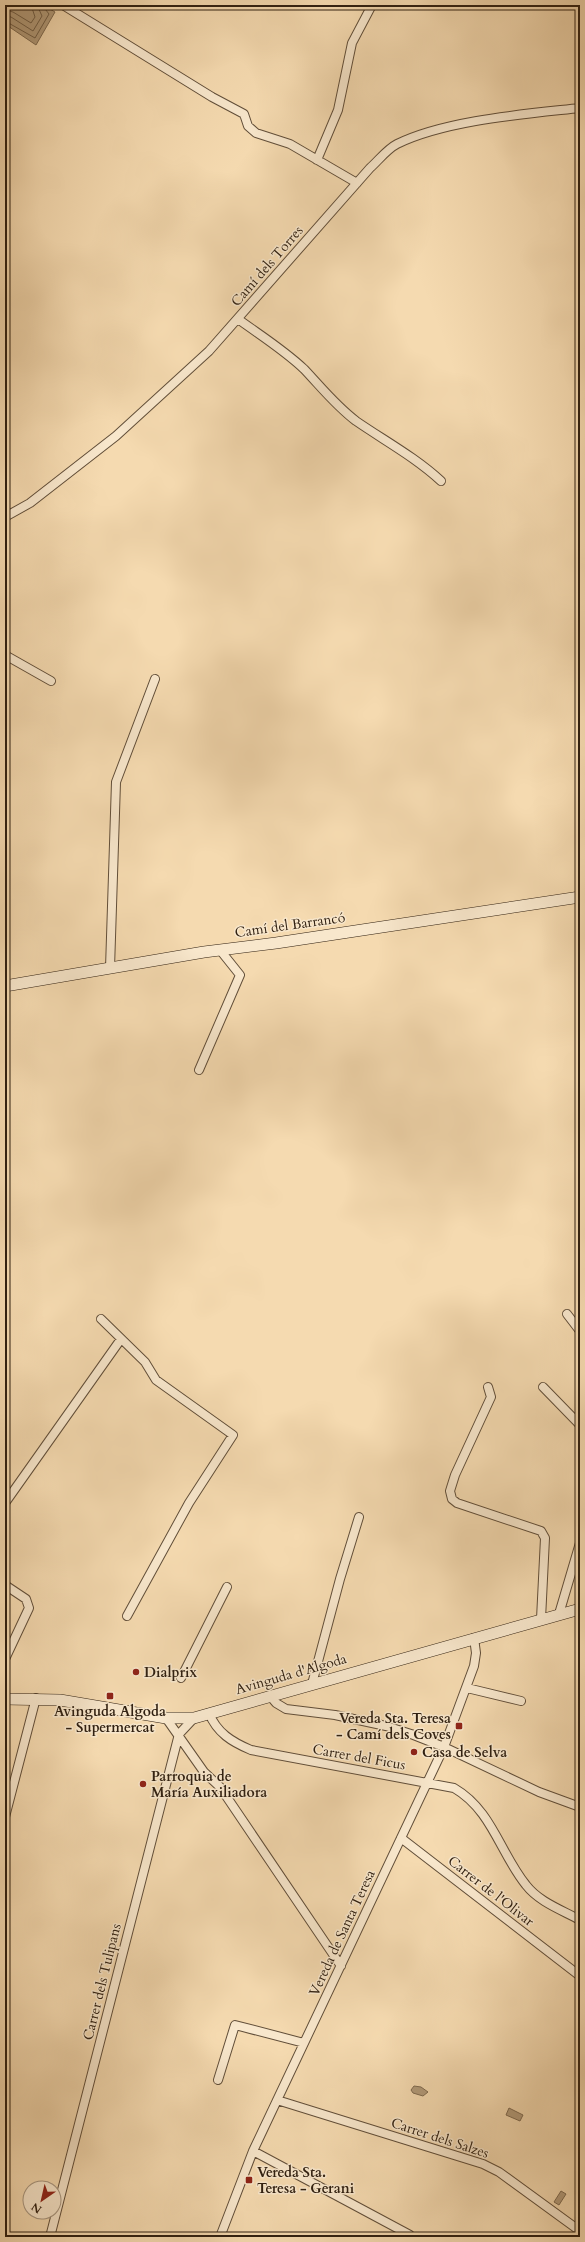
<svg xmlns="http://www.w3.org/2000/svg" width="585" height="2242" font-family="Cardo,serif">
  <rect width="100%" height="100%" fill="#f5dab0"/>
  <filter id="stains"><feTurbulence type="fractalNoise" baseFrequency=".005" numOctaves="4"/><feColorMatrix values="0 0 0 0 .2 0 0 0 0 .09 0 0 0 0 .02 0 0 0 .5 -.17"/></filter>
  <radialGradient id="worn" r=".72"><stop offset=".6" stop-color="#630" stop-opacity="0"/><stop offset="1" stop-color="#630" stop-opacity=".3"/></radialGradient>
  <path fill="#b29b7a" stroke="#7e6a50" d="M5,5H43L55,12L36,45L5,24Z
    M414,2086L421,2087L428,2092L423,2096L413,2093L411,2090Z
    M509,2108L523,2115L520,2121L506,2115Z
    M561,2191L566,2194L559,2205L554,2202Z"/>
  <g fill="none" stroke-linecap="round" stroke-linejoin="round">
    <path stroke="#715e46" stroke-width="1" d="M5,10L13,12L31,23L35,17L31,5
      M5,16L11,17L33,31L42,16L37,5
      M5,21L35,38L49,14L42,5"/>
    <defs>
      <path id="street" d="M63,5L212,97L244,114L248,126L256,133L290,144L357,183
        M317,160L338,110L352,43L372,5
        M238,319C260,335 284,350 304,369C321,387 336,406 356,421C385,441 415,457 441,481
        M5,517L30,503L116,436L209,351L370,168C378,161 387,149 397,144C446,120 526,114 580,108
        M5,655L51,681
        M110,968L116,782L155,679
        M199,1070L240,975L220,950
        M567,1314L580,1331
        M101,1319L145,1362L156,1380L233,1435L189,1503L127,1616
        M488,1387L491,1397L455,1475L450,1491L452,1499L457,1503L541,1531L545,1538L541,1619
        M543,1387L580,1425
        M5,1503L121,1339
        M5,1585L26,1599L29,1608L5,1659
        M559,1614L580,1543
        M181,1678L227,1587
        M312,1684L340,1579L359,1517
        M467,1688L521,1701
        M270,1696L276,1703L286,1709L335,1715L386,1726L411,1734L444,1747L539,1792L580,1807
        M209,1713C217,1733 232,1742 251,1750L454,1788C492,1810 500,1853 526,1885C539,1902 562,1910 580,1920
        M166,1718L204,1772L220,1787L341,1966
        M5,1817L36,1698
        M401,1838L580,1976
        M218,2080L235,2025L304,2043
        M277,2100L483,2164L499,2172L580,2231
        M253,2151L410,2235V2237
        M50,2237L179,1734L194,1718
        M220,2237L253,2151L444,1747L474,1666L476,1653L474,1638"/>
      <path id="secondary" d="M5,986L204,952L276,943L580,897
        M5,1699L60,1700L166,1718H194L580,1609"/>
    </defs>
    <use href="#street" stroke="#614e39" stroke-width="10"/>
    <use href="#secondary" stroke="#302011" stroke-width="12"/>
    <use href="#street" stroke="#f8e7cc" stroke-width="8"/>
    <use href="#secondary" stroke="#f8e7cc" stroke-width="11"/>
  </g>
  <g fill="#8f2418" stroke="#f8e7cc" stroke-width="1.5">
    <circle cx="136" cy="1672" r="4"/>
    <rect x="106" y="1692" width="8" height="8" rx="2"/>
    <rect x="455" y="1722" width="8" height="8" rx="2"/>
    <circle cx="414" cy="1752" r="4"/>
    <circle cx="143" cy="1784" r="4"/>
    <rect x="245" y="2176" width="8" height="8" rx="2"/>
  </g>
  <g text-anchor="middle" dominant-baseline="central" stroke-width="3" stroke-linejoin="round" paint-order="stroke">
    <g font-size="14" fill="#302011" stroke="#f8e7cc">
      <text transform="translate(267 266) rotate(-49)">Camí dels Torres</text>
      <text transform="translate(290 925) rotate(-8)">Camí del Barrancó</text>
      <text transform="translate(291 1674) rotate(-16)">Avinguda d'Algoda</text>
      <text transform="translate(359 1757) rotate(10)">Carrer del Ficus</text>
      <text transform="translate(491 1891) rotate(38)">Carrer de l'Olivar</text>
      <text transform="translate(342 1933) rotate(-65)">Vereda de Santa Teresa</text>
      <text transform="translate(102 1982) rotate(-76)">Carrer dels Tulipans</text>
      <text transform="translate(440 2138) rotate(18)">Carrer dels Salzes</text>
    </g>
    <g font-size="14" font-weight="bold" fill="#302011" stroke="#f8e7cc" text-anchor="start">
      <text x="144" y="1672">Dialprix</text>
      <text x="110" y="1711" text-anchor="middle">Avinguda Algoda<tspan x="110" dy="16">- Supermercat</tspan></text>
      <text x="451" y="1718" text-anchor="end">Vereda Sta. Teresa<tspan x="451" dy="16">- Camí dels Coves</tspan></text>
      <text x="422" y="1752">Casa de Selva</text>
      <text x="151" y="1776">Parroquia de<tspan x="151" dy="16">María Auxiliadora</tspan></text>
      <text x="257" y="2172">Vereda Sta.<tspan x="257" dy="16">Teresa - Gerani</tspan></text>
    </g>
  </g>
  <rect width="585" height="2242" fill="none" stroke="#f5dab0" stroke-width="20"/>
  <rect x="6" y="6" width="573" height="2230" fill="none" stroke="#302011" stroke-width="2"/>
  <rect x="10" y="10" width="565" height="2222" fill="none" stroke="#302011"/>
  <g transform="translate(42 2200) rotate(214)"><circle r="19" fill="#f8e7cc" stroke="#a89781"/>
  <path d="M0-3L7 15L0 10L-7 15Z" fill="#8f2418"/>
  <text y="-6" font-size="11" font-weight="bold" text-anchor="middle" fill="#302011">N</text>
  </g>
  <rect width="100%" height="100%" filter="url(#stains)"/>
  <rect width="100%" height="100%" fill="url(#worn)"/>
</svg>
